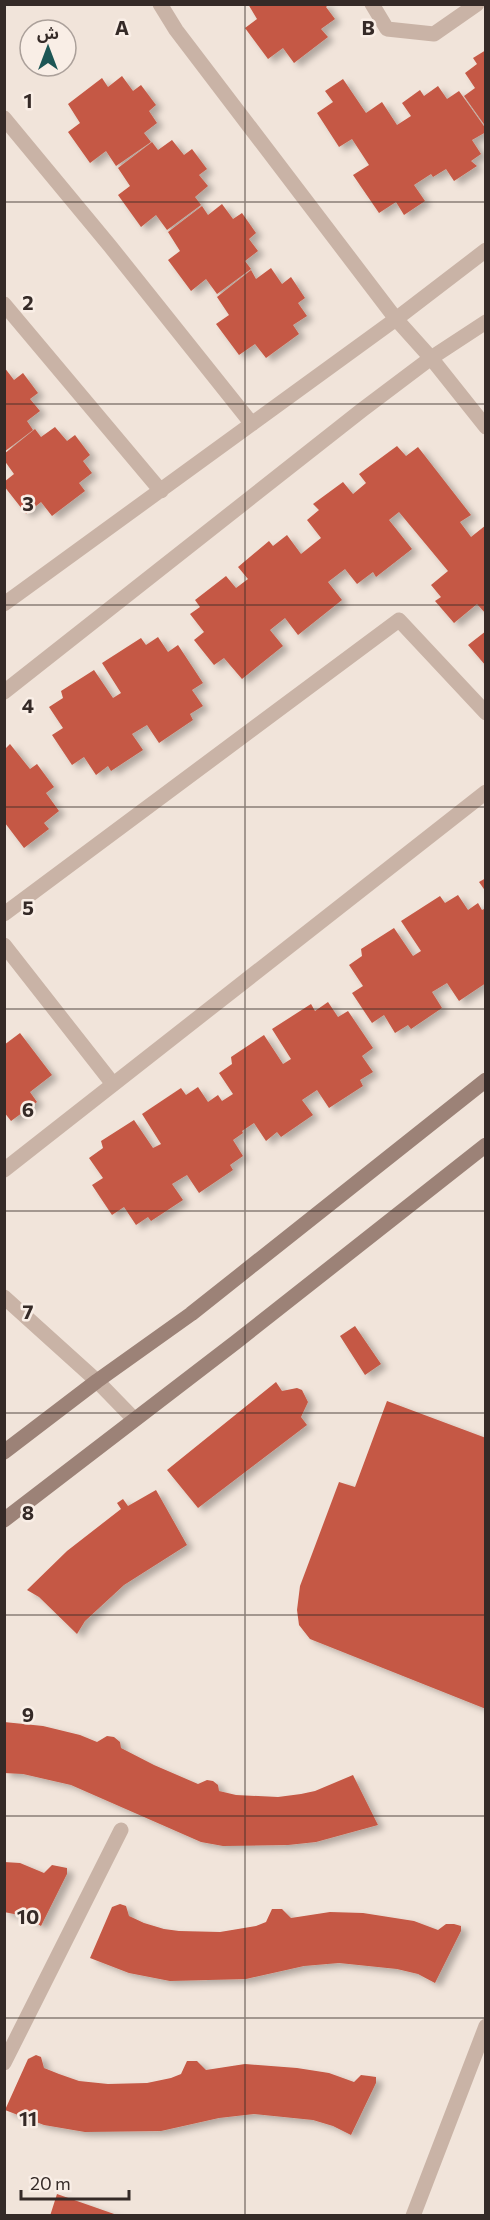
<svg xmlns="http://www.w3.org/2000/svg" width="490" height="2220" font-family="Commissioner,'Noto Sans Arabic',sans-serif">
  <defs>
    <filter id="shadow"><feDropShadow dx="6" dy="4" stdDeviation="3" flood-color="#0004"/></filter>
  </defs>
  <rect width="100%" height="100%" fill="#f1e4da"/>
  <path fill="#c55844" filter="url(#shadow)" d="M248,4H329L326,7L335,19L321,29L328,37L294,63L283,48L268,59L245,28L257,19Z
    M486,50V127L464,96L475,88L465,73L477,64L473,58Z
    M122,76L133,91L141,85L156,105L149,111L157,123L144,133L151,142L116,166L106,151L90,163L68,132L80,123L68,104L102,78L108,87Z
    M343,79L366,113L382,102L397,125L411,116L402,103L420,90L424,96L438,86L447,99L459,91L486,129V132L472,140L481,154L471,161L477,166L454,181L446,169L433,177L431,174L414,185L425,201L404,215L396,202L379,213L353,175L369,165L352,139L339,147L317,113L333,102L325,91Z
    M172,140L184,155L192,149L207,169L199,175L208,186L195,197L201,205L167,230L156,215L141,227L118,195L130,186L118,168L152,142L158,150Z
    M222,204L233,219L242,213L256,233L249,239L258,251L245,261L251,269L217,294L206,279L191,291L168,260L180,251L168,232L202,206L208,215Z
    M271,268L282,284L291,277L305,298L298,303L307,316L293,325L299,334L266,358L255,344L239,355L216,324L229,315L217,297L251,270L256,279Z
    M4,367L14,380L23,373L38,393L30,399L40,411L27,421L33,430L4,452Z
    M55,427L67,441L75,435L90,455L83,461L92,473L79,483L85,491L52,516L41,502L26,514L4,486V482L14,474L4,460V454L35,429L41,437Z
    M397,446L406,456L418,447L471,515L460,522L471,537L486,525V614L477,604L454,623L435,601L441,597L431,585L448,571L399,512L389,520L412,549L376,577L373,572L357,584L345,569L328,582L342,600L298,635L285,618L270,630L283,646L242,679L224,658L214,665L194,640L204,632L190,614L200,607L195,600L226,576L236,588L248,579L238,567L269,541L273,546L287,535L301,554L321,538L307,520L319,510L313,504L343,482L353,494L366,483L359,474Z
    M486,631V666L468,645Z
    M158,637L168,652L178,645L203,683L192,690L203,706L190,714L193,720L159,743L147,725L132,734L143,750L111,771L108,766L96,775L84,757L72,765L52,735L63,728L49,707L63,698L61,691L94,670L113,698L121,693L102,663L141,638L146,645Z
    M10,744L30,769L37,764L54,787L46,793L59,811L44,823L49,829L24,848L5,823V749Z
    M486,878V892L479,882Z
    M458,895L468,910L478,903L482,910L486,908V983L459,1001L447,983L432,992L442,1008L411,1029L408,1025L395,1033L384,1015L372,1023L352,993L363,986L349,965L362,956L361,949L394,928L413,956L421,951L401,921L440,896L445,903Z
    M328,1002L338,1017L348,1011L373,1048L362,1056L373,1072L360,1080L363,1086L329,1108L317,1090L302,1100L313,1115L281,1137L277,1132L266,1141L254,1123L242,1131L243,1133L233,1140L243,1156L230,1165L233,1170L199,1193L187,1175L172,1184L183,1200L151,1221L148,1217L136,1225L124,1207L112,1215L92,1185L103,1178L89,1158L103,1148L101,1141L134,1120L153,1148L161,1144L142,1114L181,1088L186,1095L198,1087L208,1102L218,1095L222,1101L233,1094L219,1073L232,1064L231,1057L264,1035L283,1064L291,1059L272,1029L311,1004L315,1011Z
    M20,1033L52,1075L30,1092L37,1102L11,1121L4,1112V1045Z
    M355,1326L381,1364L365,1375L340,1336Z
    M276,1382L282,1391L297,1388L302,1390L308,1402L301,1417L307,1425L198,1508L167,1470Z
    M387,1401L486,1438V1709L310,1639L299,1625L297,1610L300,1586L339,1482L355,1487Z
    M156,1490L187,1545L124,1585L85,1621L77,1634L39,1597L27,1590L67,1551L121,1509L117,1503L123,1499L128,1506Z
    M4,1722L43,1726L80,1735L97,1742L107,1736L114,1737L120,1742L121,1748L154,1765L198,1784L207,1780L213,1781L218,1785L219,1791L236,1795L278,1797L301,1794L315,1791L353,1775L378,1825L316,1842L288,1845L223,1846L201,1842L71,1785L23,1774L4,1773Z
    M4,1862L20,1863L44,1873L52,1865L67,1868V1874L41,1926L24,1916L4,1912Z
    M120,1904L126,1906L129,1916L144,1923L164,1929L179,1931L220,1932L256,1926L266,1922L272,1909H282L291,1918L330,1912L363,1913L414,1921L438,1930L446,1924H454L461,1926V1931L435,1983L418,1974L397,1969L339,1963L304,1966L246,1979L170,1981L129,1973L90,1958L112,1907Z
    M36,2055L41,2057L44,2068L59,2074L79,2081L108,2084L147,2083L171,2078L181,2074L187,2061H197L206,2070L245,2064L297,2068L329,2073L354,2082L361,2075L369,2076L376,2077V2083L351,2135L333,2126L313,2120L254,2114L219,2118L161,2131L85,2132L44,2125L5,2110L28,2059Z
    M57,2194L117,2215V2216H50Z"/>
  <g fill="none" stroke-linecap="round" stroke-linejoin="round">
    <path stroke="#c9b3a6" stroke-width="15" d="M4,914L399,620L486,713
      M4,945L113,1084
      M4,2063L121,1830
      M413,2216L486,2026"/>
    <path stroke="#c9b3a6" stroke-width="15" d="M160,4L176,30L396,319L431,358L486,427
      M372,4L387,29L434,34L477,4
      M4,118L110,246L252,424
      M4,304L161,491
      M4,604L396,319L486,250
      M4,692L362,410L431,358L486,322
      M4,1170L486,792
      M4,1297L97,1381L134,1419"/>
    <path stroke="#9c8277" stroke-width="15" d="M4,1452L97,1381L191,1314L486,1080
      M4,1520L236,1342L486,1145"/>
  </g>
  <path fill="none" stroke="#352a27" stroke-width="1.5" stroke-opacity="0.55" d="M245,4V2216M4,202H486M4,404H486M4,605H486M4,807H486M4,1009H486M4,1211H486M4,1413H486M4,1615H486M4,1816H486M4,2018H486"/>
  <g font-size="20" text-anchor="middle" font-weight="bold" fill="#352a27" stroke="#f9eee6" stroke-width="5" stroke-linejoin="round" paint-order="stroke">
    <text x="122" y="35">A</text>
    <text x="368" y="35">B</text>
    <text x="28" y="108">1</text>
    <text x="28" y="310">2</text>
    <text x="28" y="511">3</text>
    <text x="28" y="713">4</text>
    <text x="28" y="915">5</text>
    <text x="28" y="1117">6</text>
    <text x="28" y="1319">7</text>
    <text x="28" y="1520">8</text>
    <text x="28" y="1722">9</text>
    <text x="28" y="1924">10</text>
    <text x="28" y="2126">11</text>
  </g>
  <rect width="490" height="2220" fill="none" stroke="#352a27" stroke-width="12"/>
  <g transform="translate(48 48)"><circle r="28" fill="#f9eee6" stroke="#aba09a" stroke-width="1.5"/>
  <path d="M0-4.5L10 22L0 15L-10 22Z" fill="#1d5655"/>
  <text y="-9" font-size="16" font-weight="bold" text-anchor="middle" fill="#352a27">ش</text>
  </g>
  <path d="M21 2190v9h108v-9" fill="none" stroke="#352a27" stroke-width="3"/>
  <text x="30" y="2190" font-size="18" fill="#352a27" stroke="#f9eee6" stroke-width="4.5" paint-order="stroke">20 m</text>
</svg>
